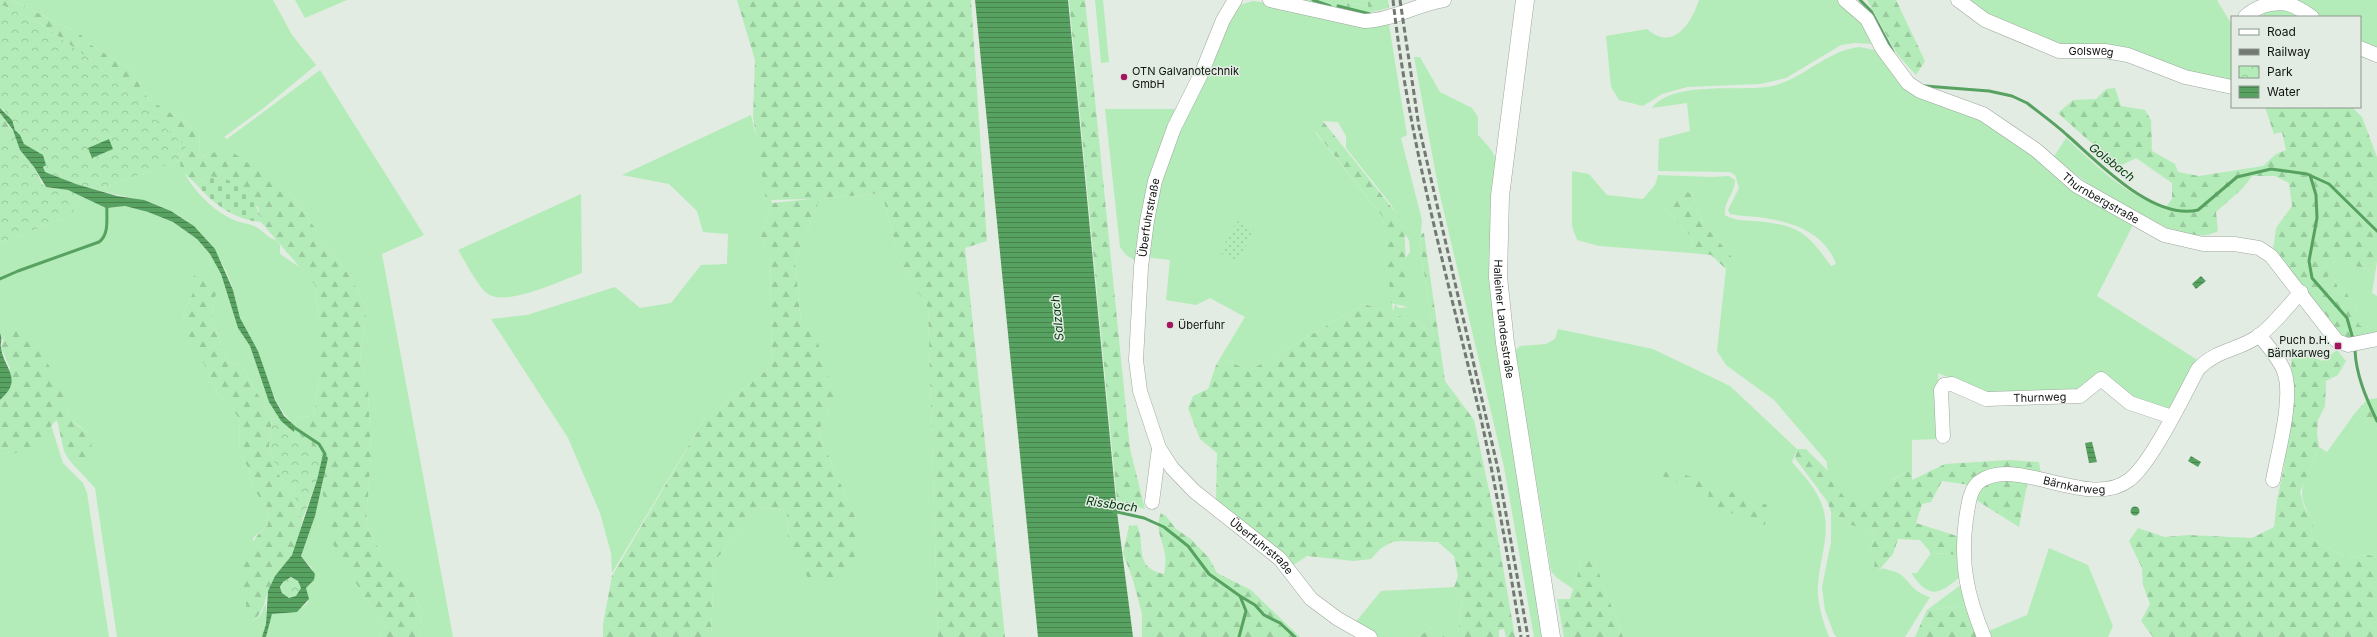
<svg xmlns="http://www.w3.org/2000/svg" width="2377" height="637" font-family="Inter,sans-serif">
  <defs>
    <pattern id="forest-firs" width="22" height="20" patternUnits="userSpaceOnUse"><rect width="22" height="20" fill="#b3ecb8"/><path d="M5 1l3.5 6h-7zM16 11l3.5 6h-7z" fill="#99ca9d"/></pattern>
    <pattern id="cemetery-stones" width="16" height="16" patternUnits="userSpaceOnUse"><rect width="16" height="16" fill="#b3ecb8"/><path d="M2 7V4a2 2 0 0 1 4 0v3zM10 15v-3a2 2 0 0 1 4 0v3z" fill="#99ca9d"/></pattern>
    <pattern id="park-crowns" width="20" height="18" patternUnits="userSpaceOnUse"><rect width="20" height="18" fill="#b3ecb8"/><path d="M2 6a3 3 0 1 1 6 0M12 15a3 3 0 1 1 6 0" fill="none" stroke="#99ca9d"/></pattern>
    <pattern id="garden-dots" width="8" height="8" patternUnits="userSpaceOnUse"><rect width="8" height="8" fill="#b3ecb8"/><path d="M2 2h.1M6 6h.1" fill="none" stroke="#99ca9d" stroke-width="1.8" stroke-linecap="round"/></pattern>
    <pattern id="water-rules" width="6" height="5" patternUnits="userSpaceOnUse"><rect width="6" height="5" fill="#58a261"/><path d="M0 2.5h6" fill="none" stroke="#47834f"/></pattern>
  </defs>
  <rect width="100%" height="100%" fill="#e2ece2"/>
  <path fill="#b3ecb8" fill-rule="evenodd" d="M12,0H273L292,35L316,65L265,107L224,137L227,139L320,70L424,235L382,254L453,637H419L422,613L406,577L380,552L366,523L371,455L368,386L360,358L367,308L349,275L289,192L199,154L200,131L148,99L132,70L91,45L80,34Z
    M295,0H347L305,18Z
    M1095,0H1103L1109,62L1101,63Z
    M1287,0H1368L1369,7L1348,2L1346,8L1332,9Z
    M1699,0H1838L1859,15L1875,44L1854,43L1841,45L1786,78L1760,84L1687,87L1662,94L1643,106L1619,100L1611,87L1606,36L1647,29C1673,52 1691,24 1699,0Z
    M1963,0H2217L2232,25V84L2137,56L2070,51L1996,22Z
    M2288,0H2377V51L2360,43V17H2317Z
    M1253,1L1388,19L1407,135L1401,138L1422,220L1420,245L1433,331L1428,330L1417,322L1364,304L1249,371L1229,361L1216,365L1245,317L1210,298L1196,305L1166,300L1170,260L1145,257L1164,163L1237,6ZM1322,121L1338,122L1346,136V148L1389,202L1395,211L1399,227L1409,240L1410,252L1403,262L1408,307L1399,308L1395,304L1393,312L1383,217L1315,132Z
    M2274,6L2307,17H2264L2262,10Z
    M1859,47L1880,51L1889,66L1975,115L2134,223L2097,296L2199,361L2171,413C2137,402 2128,400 2103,372L2081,392L1995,396L1938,373L1939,439L1912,440V469L1893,479L1871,503C1866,504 1860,506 1855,504C1841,499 1825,478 1827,462L1774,400L1726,365L1717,351L1726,269L1735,261L1701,220L1692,193L1665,210L1692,237L1691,253L1599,246L1577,240L1572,226V171L1589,174L1607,195L1643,199L1655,185L1658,175L1712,177L1729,176L1735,180C1735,193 1723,202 1725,215C1734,221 1744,220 1755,221C1798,225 1806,231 1831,266L1836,264C1824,231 1790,221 1758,217C1749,216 1739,216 1730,214L1728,210L1739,188L1735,175L1730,172L1658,171L1659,139L1690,131L1687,103L1652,108C1672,81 1737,91 1767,87C1801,82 1825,51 1859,47Z
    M1414,57H1420L1440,92L1472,108L1478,117V135C1503,160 1496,163 1493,196L1544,637H1534L1504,467L1439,191Z
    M1105,109H1180L1137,258L1134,260L1126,255L1120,247Z
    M751,115L772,203L761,237L770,255L772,366L705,418L612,573L611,553L600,513L568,438L491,319L527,315L615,287L640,308L671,303L701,265L727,264L728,234L703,232L697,211L669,184L622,175Z
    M2066,138C2096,165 2126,197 2166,207L2167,228L2097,190L2053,158Z
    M180,160C184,181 209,208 230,218C238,223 249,223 256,227C264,231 267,238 276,240L280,245V254L301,268L315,285L319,321V378L314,415L296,419L295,426C274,406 268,380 259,354C254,342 245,331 240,319C237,310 236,299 233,289C222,257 203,227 171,211C148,199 122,197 98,190Z
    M882,193L901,265L928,308L938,637H711L714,562L758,507L787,510L788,546L858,524L818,432L834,399L801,323L795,261L820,199Z
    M581,194L582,273C562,280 506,307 488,294C478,287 465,261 458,250Z
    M84,196L106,208L125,206L148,212L173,222L197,239L210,254L221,274L238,328L250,346L269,402L278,416L272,420L242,366L228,361L211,318L216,294L193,293L183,313L190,339L204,364L219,396L233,409L240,421L239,452L249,469L252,487L267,507L268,525L253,538L248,619L253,621L261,614L266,603V624L262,637H117L95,488L69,460L80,463L89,434L71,419L63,394L55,379L5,336L3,340L0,333V243L70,216Z
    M2335,261L2371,270L2377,262L2372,293L2377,296V334L2366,336L2359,325L2356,308L2350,301L2347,293L2338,288L2335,280L2328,276V268Z
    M1558,329L1653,349L1730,386L1797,449L1792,462C1803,475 1816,488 1822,505C1832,534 1819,558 1818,587C1817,604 1823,621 1829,637H1623L1594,560H1582L1573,589L1557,578L1551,571L1515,351L1520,346L1546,344L1555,339Z
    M2355,413L2377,429V557L2368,555L2348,558L2310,538L2314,520C2290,491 2308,478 2319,447L2327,452Z
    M51,425L63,463L83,483L87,493L109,637H0V454C37,450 27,446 51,425Z
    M321,490L365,598L385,626L380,637H266L272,614C280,614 306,610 308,601C309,597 306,592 306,588L314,580L312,568L301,556Z
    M1831,512L1848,524L1875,532L1869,555L1875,558L1878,571L1882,568C1887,570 1896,571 1900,574C1912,584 1913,592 1930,597L1905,637H1837L1834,634L1825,610L1822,587L1831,542Z
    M2049,548L2088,565L2113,626L2108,637H1989L1986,632L2027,615Z
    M1931,553L1959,555L1962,575C1939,595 1930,600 1911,573H1917Z
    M1962,584L1969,609L1957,606L1927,610Z
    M1454,587L1462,598L1458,637H1445L1431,627L1419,637H1376L1354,624L1381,591Z"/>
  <path fill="url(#forest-firs)" d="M0,0H12L80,34L91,45L132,70L148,99L200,131L199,154L205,157L225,147L289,192L349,275L367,308L360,358L368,386L371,455L366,523L380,552L406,577L422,613L419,637H380L385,626L365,598L331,541L325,500L321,490L327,458L294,432L296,419L314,415L319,378V321L315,285L261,222L258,207L207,176L196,184L181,170L180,160L186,147L91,60L41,24L0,4Z
    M737,0H971L987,241L965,248L1005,637H938L928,308L901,265L882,193L820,199L795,261L801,323L815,332L834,399L818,432L858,524L853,571L812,584L788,546L787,510L758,507L714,562L711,637H603V624L612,576L705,418L772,366L770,255L761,237L772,203L811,199L766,200L753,116L755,60Z
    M1069,0H1085L1130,449L1145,509L1117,501Z
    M1368,0H1388L1389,8L1367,13L1346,8L1348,2L1368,7Z
    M1867,0H1896L1925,61L1916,75L1897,54Z
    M2115,88L2121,106L2145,110L2151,120L2152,151L2175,164L2178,172L2199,176L2263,166L2276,154L2286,150L2282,132L2274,134L2265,107H2352L2362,117L2377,157V262L2371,270L2335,261L2328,268V276L2335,280L2338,288L2347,293L2350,301L2356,308L2359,325L2366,329V336L2354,342L2342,338L2273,251L2276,228L2292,206L2289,183L2275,176H2252L2243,188L2216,212L2218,231C2201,240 2185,234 2167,228L2166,207L2172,199V183L2136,158L2118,167L2058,113L2073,100L2096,99L2106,89Z
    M0,113L10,128L5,136L0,137Z
    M1322,120L1404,223L1408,307L1391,303L1383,217L1315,131Z
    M1676,191L1692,193L1701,220L1735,261L1726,269L1711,255L1691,253L1692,237L1665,210L1674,204Z
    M1424,233L1445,381L1474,420L1493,509L1515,637H1506L1504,629L1499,630V637H1458L1462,598L1454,587L1458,576L1454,556L1438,542L1402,541L1392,542L1380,549L1371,559L1354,561L1307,556L1290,567L1216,502L1217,453L1200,439L1188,408L1193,396L1208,389L1216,365L1229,361L1249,371L1364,304L1417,322L1428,330L1433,331L1420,245L1421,234Z
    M206,272L216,294L211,318L228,361L242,366L272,420L269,448L279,475L295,497L298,515L303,518C300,530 298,545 291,556C284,567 275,576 269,589C263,603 266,609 253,621L248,619C243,578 234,555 268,525L267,507L252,487L249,469L239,452L240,421L233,409L219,396L204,364L190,340L183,313L193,293L189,281L196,274Z
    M15,328C35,333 54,375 63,393C67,401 67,412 72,419C76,427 88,430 91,438C93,445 90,453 88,459L80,463L69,460L64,451L57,420C47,429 34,448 22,452C16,454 7,453 0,454V400L7,393L10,368L1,348L5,336Z
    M2337,350L2346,361L2338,375L2326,381L2325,406L2318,420L2317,434L2319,447L2300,492L2304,507L2314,520L2310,538L2348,558L2368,555L2377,557V637H2153L2141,621L2150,604L2143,585L2142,568L2129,541L2138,528L2165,537L2188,535L2252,538L2274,527L2277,500L2284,467L2292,385L2291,358L2309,355L2322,361Z
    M2377,398V429L2355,413L2367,400Z
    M1797,449H1806C1812,456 1820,462 1826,469C1842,489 1839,506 1871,503C1878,486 1896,478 1912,469V480L1945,464L2009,460L2039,462L2041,474L1970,485L1942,481L1931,502L1922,504L1916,523L1960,537L1959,555L1931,553L1920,540L1898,539L1893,554L1878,571L1874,569L1875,558L1869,555L1875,532L1848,524L1831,512L1827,501L1795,458Z
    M1667,468L1767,505L1765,525L1706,504L1709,494L1663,477Z
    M2028,480L2019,527L1973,498L1987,482Z
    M1161,513L1166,516L1176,529L1191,539L1209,558L1217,573L1251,590L1300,637H1142V614L1133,580L1123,553L1129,526L1137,525C1146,546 1133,568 1164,574C1165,568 1166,560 1165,554C1163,540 1154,529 1161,513Z
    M1582,560H1594L1623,637H1564L1557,599H1570Z
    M1957,606L1969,609L1981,637H1915L1927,610Z
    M1431,627L1445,637H1419Z"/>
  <path fill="url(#cemetery-stones)" d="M207,176C237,178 255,192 261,222C235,220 213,204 196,184Z"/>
  <path fill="url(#park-crowns)" d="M0,4L41,24L91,60L186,147L180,160L98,190L76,184L45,172L24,144L4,110L0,108Z
    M10,128L14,130L20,150L34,167L42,184L46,187L68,190L84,196L70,216L0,243V137L5,136Z
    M278,416L323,454L317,480L303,518L298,515L295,497L279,475L269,448L272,420Z
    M281 588a10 10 0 1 1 20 0a10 10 0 1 1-20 0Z"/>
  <path fill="url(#garden-dots)" d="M1237,221L1254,230L1238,261L1220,253Z"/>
  <path fill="url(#water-rules)" fill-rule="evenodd" d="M975,0H1068L1117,512L1133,637H1038Z
    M0,108L12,120L15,130L20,135L24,144L43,155L46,165L43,167L45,172L76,184L117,196L144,200L171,211L194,226L215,249L233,290L240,318L258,351L275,400L284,416L295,426L294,432L281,421L269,402L250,346L238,328L221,274L210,254L197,239L173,222L148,212L125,206L106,208L68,190L46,187L34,167L20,150L13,130L0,113Z
    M109,139L113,149L92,158L88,148Z
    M2201,276L2206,281L2196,289L2192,284Z
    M0,333C3,340 0,342 1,348C4,369 24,379 0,400Z
    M2092,442L2097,462L2089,463L2085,443Z
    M323,454L328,458L315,516L301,556L315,574L314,580L306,588L309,599L297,612L272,614L266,637H262L266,624L268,591L275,576L292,555L317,480ZM291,577L298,581L301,588L296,596L289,598L282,593L280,587L283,582Z
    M2191,456L2201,462L2198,467L2188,461Z
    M2130.5 511a4.5 4.5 0 1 1 9 0a4.5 4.5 0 1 1-9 0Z"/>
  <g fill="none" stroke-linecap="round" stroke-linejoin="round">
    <path stroke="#58a261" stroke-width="3" d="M1313,0L1330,6
      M1860,0L1871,11L1893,52
      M1338,6L1370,14
      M1925,86L1989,91L2012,96L2027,103C2041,114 2055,124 2067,135C2098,162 2153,221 2198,210L2237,177L2271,169L2307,174L2329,184L2377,231
      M2310,175L2316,195L2317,218L2309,261L2312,278L2347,318L2353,339
      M0,279L18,271L99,242C110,234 106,217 107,204
      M2355,350C2356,375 2366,398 2377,421
      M292,426L319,444L325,454L324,460
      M1113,511L1144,518L1164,527L1188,546L1209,574L1240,596L1246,611L1239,637
      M1240,596L1255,605L1264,615L1280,623L1295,637"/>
    <defs>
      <g id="minor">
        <path d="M1270,0L1364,21C1391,21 1417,4 1444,0"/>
        <path id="s1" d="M1845,0L1867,19L1882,48L1908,83L1920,91L1983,114L2036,150L2077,186L2164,235L2203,244H2234L2259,248L2271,256L2337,341L2348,345L2377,339"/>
        <path id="s2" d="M1958,0L1985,20L2059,51H2105L2128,55L2185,77L2232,87"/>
        <path d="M2245,17C2251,11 2255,9 2263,6C2286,0 2293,4 2312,17"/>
        <path d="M2360,48L2377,55"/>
        <path d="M2259,335C2268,346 2279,358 2284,371C2294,397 2278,452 2273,480"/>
        <path id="s3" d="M1943,436L1941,390L1944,385L1952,384L1986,399L2080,396L2101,379L2130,403L2172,417"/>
        <path id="s4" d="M1159,448L1172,468L1194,491L1280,559L1311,599L1338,619L1370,637"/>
        <path id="s5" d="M1152,502L1159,448L1140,391L1136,360L1141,267L1147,221L1155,181L1174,128L1202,72L1223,20L1235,0"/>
        <path id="s6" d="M1984,637C1967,596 1960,563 1966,519C1968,508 1969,490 1979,482C2016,454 2088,511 2129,480C2151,464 2184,395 2198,369C2218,348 2239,351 2260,335C2275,323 2288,306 2301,292"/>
      </g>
      <g id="major">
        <path id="s7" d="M1525,0L1500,196L1498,277L1505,343L1551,637"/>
      </g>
    </defs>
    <use href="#minor" stroke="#9da79e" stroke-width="15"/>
    <use href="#major" stroke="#9da79e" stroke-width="19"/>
    <use href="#minor" stroke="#fff" stroke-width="14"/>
    <use href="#major" stroke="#fff" stroke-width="18"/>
    <path stroke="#727973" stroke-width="3" stroke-dasharray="6 3" stroke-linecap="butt" d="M1393,0C1409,143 1448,279 1481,419C1497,491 1509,564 1521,637
      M1400,0L1419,127L1498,469L1528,637"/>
  </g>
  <g fill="#a3175e" stroke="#e2ece2" stroke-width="1.5">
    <circle cx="1124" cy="77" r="4"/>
    <circle cx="1170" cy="325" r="4"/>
    <rect x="2334" y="342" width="8" height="8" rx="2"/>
  </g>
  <g text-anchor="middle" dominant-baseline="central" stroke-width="3" stroke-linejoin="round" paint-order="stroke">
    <g font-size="11" fill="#101411" stroke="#e2ece2">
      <text stroke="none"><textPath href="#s2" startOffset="146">Golsweg</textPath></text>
      <text stroke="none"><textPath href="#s1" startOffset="332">Thurnbergstraße</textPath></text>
      <text stroke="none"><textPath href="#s5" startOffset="289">Überfuhrstraße</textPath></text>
      <text stroke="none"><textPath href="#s7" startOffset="321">Halleiner Landesstraße</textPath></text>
      <text stroke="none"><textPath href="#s3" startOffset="151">Thurnweg</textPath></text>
      <text stroke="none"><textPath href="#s6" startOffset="259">Bärnkarweg</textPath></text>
      <text stroke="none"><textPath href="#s4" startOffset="143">Überfuhrstraße</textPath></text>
    </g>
    <g font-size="11" fill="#101411" stroke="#e2ece2" text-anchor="start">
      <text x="1132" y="71">OTN Galvanotechnik<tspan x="1132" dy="13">GmbH</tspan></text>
      <text x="1178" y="325">Überfuhr</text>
      <text x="2330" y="340" text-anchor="end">Puch b.H.<tspan x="2330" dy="13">Bärnkarweg</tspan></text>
    </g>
    <g font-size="12" font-style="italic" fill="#00380c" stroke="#e2ece2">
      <text transform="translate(2112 162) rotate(38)">Golsbach</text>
      <text transform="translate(1057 318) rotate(-96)">Salzach</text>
      <text transform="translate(1112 504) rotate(8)">Rissbach</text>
    </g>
  </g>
  <rect x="2231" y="16" width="130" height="92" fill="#e2ece2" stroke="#8e968e"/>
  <rect x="2239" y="29" width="20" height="6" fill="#ffffff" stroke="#8e968e"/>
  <text x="2267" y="36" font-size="12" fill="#101411">Road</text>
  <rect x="2239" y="49" width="20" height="6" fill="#727973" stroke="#8e968e"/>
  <text x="2267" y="56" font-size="12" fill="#101411">Railway</text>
  <rect x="2239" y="66" width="20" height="12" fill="url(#park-crowns)" stroke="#8e968e"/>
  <text x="2267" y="76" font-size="12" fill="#101411">Park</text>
  <rect x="2239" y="86" width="20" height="12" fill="url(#water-rules)" stroke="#8e968e"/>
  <text x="2267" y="96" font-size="12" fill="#101411">Water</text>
</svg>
